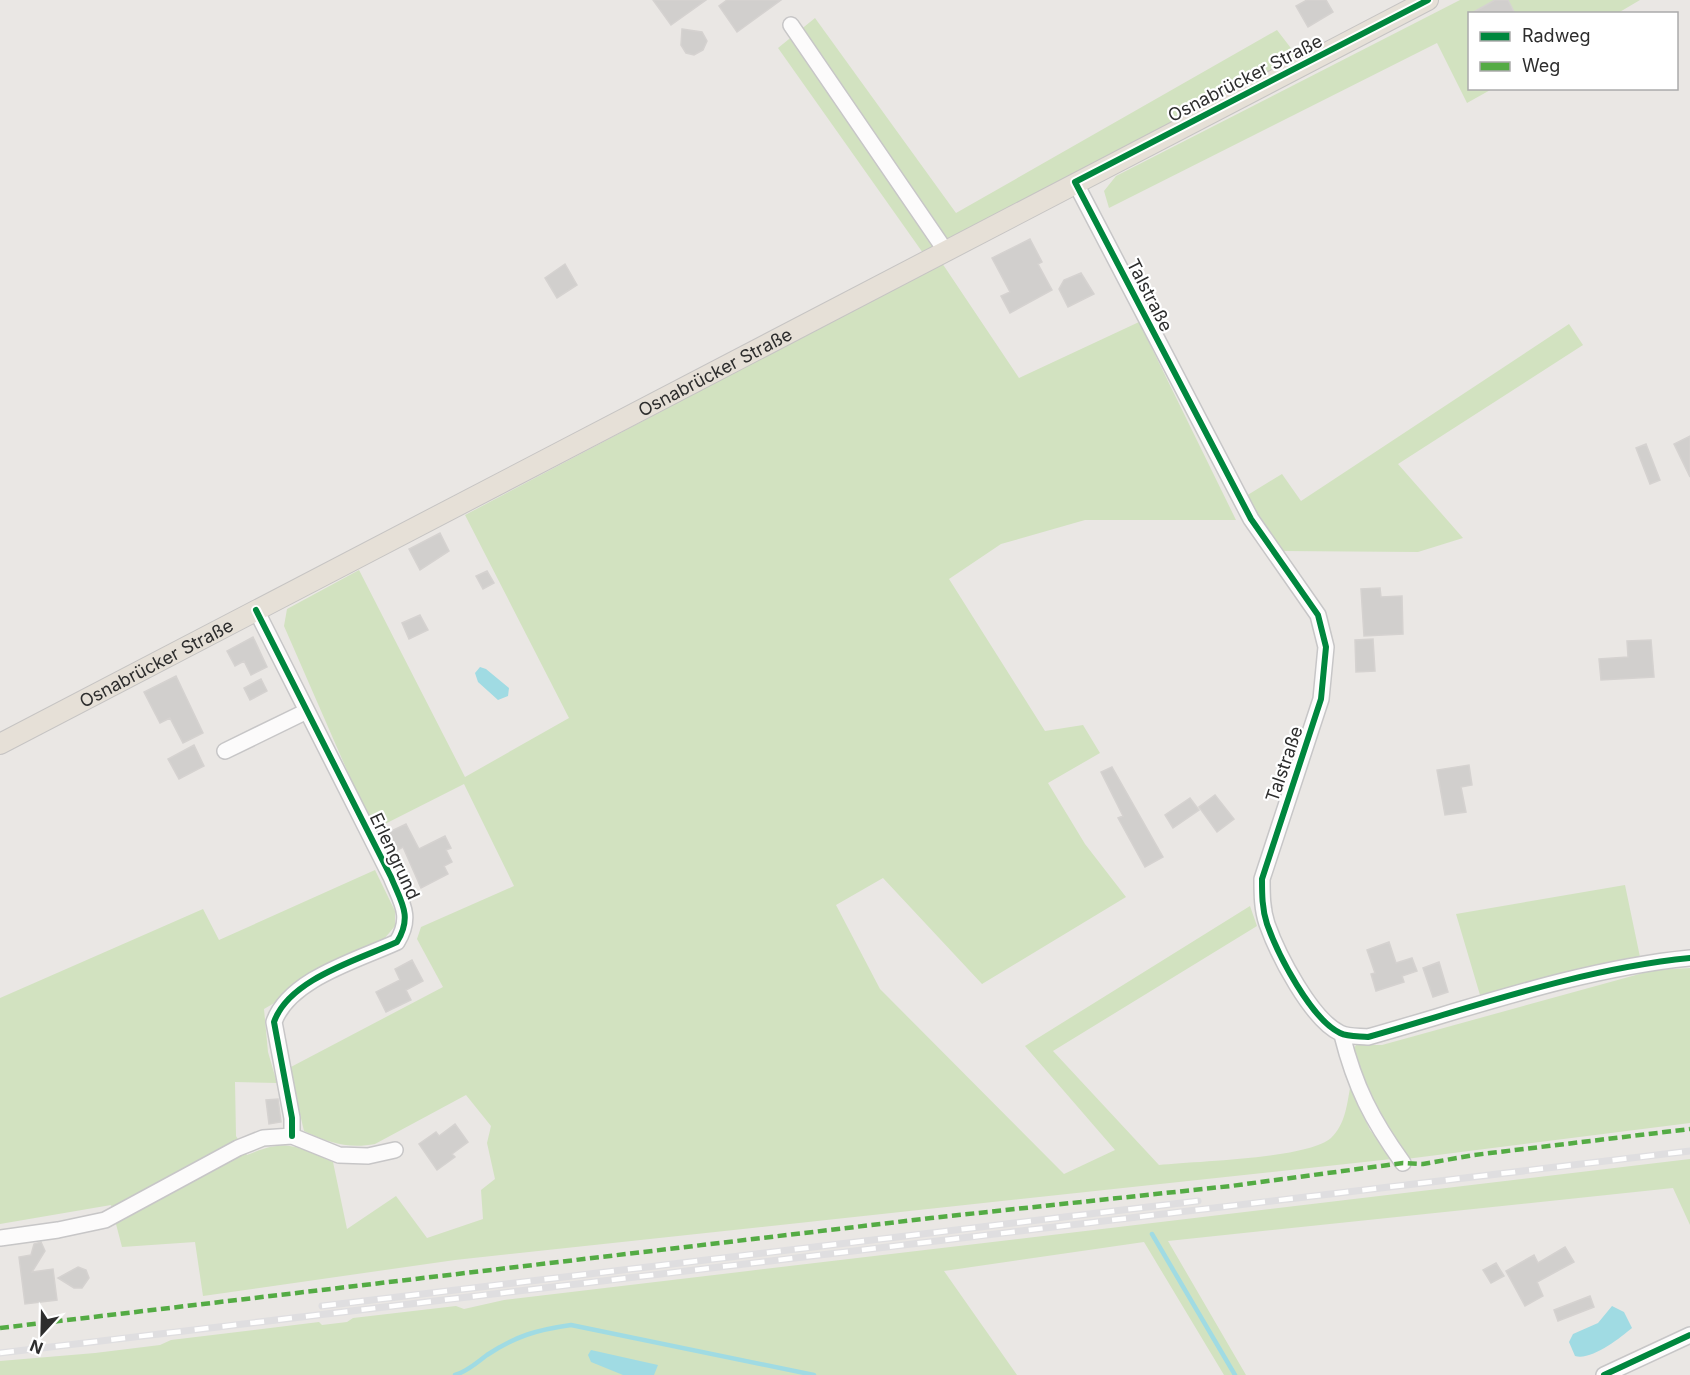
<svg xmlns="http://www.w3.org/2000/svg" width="1690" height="1375" font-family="Inter,sans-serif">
  <rect width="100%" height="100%" fill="#eae7e4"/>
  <path fill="#d2e2c0" d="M1460,0H1640L1618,13L1470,14V88L1492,89L1467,103L1437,43L1109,208L1104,191L1116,176Z
    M815,18L956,213L1277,30L1297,56L923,253L778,48Z
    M942,263L1019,378L1139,322L1236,520H1085L1001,544L949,579L1045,731L1083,725L1100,753L1048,783L1085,844L1126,897L982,984L883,878L836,905L880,989L1064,1174L1115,1150L1025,1046L1250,906L1257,926L1053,1051L1159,1165C1195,1161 1307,1159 1331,1138C1345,1125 1347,1105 1350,1088L1370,1130L1392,1159L455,1260L203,1296L195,1242L122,1247L111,1205L0,1224V998L203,909L219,940L375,870L395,911V926L384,939L264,1009L268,1052L277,1083L235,1082L236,1136L247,1155C287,1138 295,1146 333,1162L347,1229L396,1196L427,1238L483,1219L481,1190L495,1179L487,1143L491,1126L466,1095L375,1144C349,1149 329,1143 304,1131L289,1068L443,987L417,939L421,927L514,886L464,784L373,830L284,626L287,609L359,570L465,777L569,718L465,515Z
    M1569,324L1583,345L1398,464L1463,538L1418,552L1281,551L1246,496L1282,474L1301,501Z
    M1625,885L1640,957L1480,995L1456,914Z
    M1690,968V1123L1406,1159L1382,1127L1351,1053L1356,1045H1382L1654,970Z
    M1690,1159V1225L1673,1188L1168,1241L1246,1375H1224L1144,1242L944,1271L1017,1375H0V1361L95,1353L160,1345L171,1340L319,1322L322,1325L347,1322L353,1318L456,1306L464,1309L504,1300Z"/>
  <path fill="#a0dbe3" d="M480,667L486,669L509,688L508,696L498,700L478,682L475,673Z
    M1612,1306L1624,1312L1632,1328C1620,1338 1591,1361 1575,1356L1569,1342L1573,1334L1598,1323Z
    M591,1350L658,1365L654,1375H623L591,1362L588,1355Z"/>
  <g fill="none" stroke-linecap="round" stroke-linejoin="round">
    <path stroke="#a0dbe3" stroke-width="4.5" d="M1152,1234L1235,1375
      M455,1375C468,1371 476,1363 487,1355C516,1336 536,1330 571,1325L814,1375"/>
  </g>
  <path fill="#d1cfcd" stroke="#d5d2d0" stroke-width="1.5" d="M653,0H706L671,25Z
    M727,0H781L737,32L719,6Z
    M1307,0H1326L1333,12L1308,27L1296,6Z
    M1495,0H1508L1515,14H1470Z
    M682,29L702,32L707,41L703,50L694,55L686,53L681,45Z
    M1030,239L1042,262L1038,264L1052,290L1010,313L1001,296L1010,292L992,258Z
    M565,264L577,285L557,298L545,278Z
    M1081,273L1094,294L1068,307L1059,289L1064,280Z
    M1690,436V477L1674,444Z
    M1646,444L1660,480L1650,484L1636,448Z
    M440,533L449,551L420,570L409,549Z
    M487,571L494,583L483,589L476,576Z
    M1380,588L1381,597L1402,596L1403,634L1364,636L1361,589Z
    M420,615L428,630L409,639L402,623Z
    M253,637L267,667L251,675L244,661L235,666L227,651Z
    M1373,639L1375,671L1356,672L1355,640Z
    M1651,640L1654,677L1601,680L1599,659L1628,657L1627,641Z
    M176,676L203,733L183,743L170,718L160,723L144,692Z
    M261,679L267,691L250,700L244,688Z
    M194,745L204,766L179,779L168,759Z
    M1469,765L1472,785L1461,787L1466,812L1445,815L1437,770Z
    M1112,767L1163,857L1145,867L1118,818L1123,816L1101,772Z
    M1215,795L1234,819L1217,832L1199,807Z
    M1190,798L1199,810L1173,828L1165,815Z
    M406,824L419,849L445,836L451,848L446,850L452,862L444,866L448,874L421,888L403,847L394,852L385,834Z
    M1389,942L1396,963L1412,958L1417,971L1402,976L1404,982L1376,991L1371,974L1375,973L1367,950Z
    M412,960L423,981L406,990L411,1000L386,1012L376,992L400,980L395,969Z
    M1439,962L1448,992L1433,997L1423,968Z
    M278,1099L281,1122L269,1124L266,1100Z
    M455,1124L468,1142L452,1154L455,1157L437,1170L419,1144L436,1132L439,1136Z
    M41,1242L45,1251L32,1272L53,1269L57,1300L25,1304L19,1257L31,1255L34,1244Z
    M1565,1247L1574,1262L1537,1282L1543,1296L1525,1306L1506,1271L1534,1255L1538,1263Z
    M1496,1263L1504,1276L1491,1283L1483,1270Z
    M78,1267L86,1270L89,1278L82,1288H74L58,1278Z
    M1590,1296L1594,1307L1558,1321L1554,1310Z"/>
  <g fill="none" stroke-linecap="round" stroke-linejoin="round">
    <defs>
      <path id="minor" d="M791,25L945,250
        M1075,182L1251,519L1318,615L1326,647L1321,699L1262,879C1262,894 1262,909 1267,924C1278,955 1311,1019 1340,1033C1348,1037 1359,1036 1368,1037C1474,1007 1580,969 1690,958
        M256,610L391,877C401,902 413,916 397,942C358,960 289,979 274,1022L292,1118V1136
        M225,751L307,711
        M1342,1035C1355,1087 1372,1120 1403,1163
        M0,1238L58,1230L105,1220L238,1148L263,1138L292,1136L339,1155L368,1156L395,1150
        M1604,1375L1690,1335"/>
      <g id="major">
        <path id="s1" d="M0,744L1428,0"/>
      </g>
    </defs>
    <use href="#minor" stroke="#c7c6c7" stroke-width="18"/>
    <use href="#major" stroke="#c6c4c3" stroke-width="22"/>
    <use href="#minor" stroke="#fcfbfb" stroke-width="15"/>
    <use href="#major" stroke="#e6e0d7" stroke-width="20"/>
    <defs>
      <path id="rail" d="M322,1306L1198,1201
        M0,1353L1690,1151"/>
    </defs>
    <use href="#rail" stroke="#dfdee0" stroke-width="7"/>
    <use href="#rail" stroke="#fff" stroke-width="4.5" stroke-dasharray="14" stroke-linecap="butt"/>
    <path stroke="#54ab44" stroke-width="4.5" stroke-dasharray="9 4.5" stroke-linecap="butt" d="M0,1328L931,1218L1231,1186L1403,1163L1423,1164L1474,1155L1690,1129"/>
    <defs>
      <path id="cycleway" d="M1428,0L1075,182L1251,519L1318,615L1326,647L1321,699L1262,879C1262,894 1262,909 1267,924C1278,955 1311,1019 1340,1033C1348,1037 1359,1036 1368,1037C1474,1007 1580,969 1690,958
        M256,610L391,877C401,902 413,916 397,942C358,960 289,979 274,1022L292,1118V1136
        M1604,1375L1690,1335"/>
    </defs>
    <use href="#cycleway" stroke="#fff" stroke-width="10"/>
    <use href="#cycleway" stroke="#00873e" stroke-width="6"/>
  </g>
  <g text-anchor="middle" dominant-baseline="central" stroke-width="4.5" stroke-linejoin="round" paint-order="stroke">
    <g font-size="18" fill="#2d2d2d" stroke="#fff">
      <text transform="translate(1245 78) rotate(-27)">Osnabrücker Straße</text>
      <text transform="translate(1150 295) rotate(63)">Talstraße</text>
      <text stroke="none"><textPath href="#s1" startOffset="806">Osnabrücker Straße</textPath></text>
      <text stroke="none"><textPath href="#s1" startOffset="176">Osnabrücker Straße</textPath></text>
      <text transform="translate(1284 764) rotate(-71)">Talstraße</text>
      <text transform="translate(395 856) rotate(65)">Erlengrund</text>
    </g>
  </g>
  <rect x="1468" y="12" width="210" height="78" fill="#ffffff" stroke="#ababab" stroke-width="1.5"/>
  <rect x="1480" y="32" width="30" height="9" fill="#00873e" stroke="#ababab" stroke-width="1.5"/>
  <text x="1522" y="42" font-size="18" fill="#2d2d2d">Radweg</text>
  <rect x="1480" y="62" width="30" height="9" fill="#54ab44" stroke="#ababab" stroke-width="1.5"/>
  <text x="1522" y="72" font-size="18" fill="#2d2d2d">Weg</text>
  <g transform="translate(42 1333) rotate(202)" stroke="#ffffff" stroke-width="4.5" paint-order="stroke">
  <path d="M0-4.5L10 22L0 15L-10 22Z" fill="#2d2d2d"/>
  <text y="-9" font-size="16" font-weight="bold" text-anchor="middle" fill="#2d2d2d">N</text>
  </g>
</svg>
